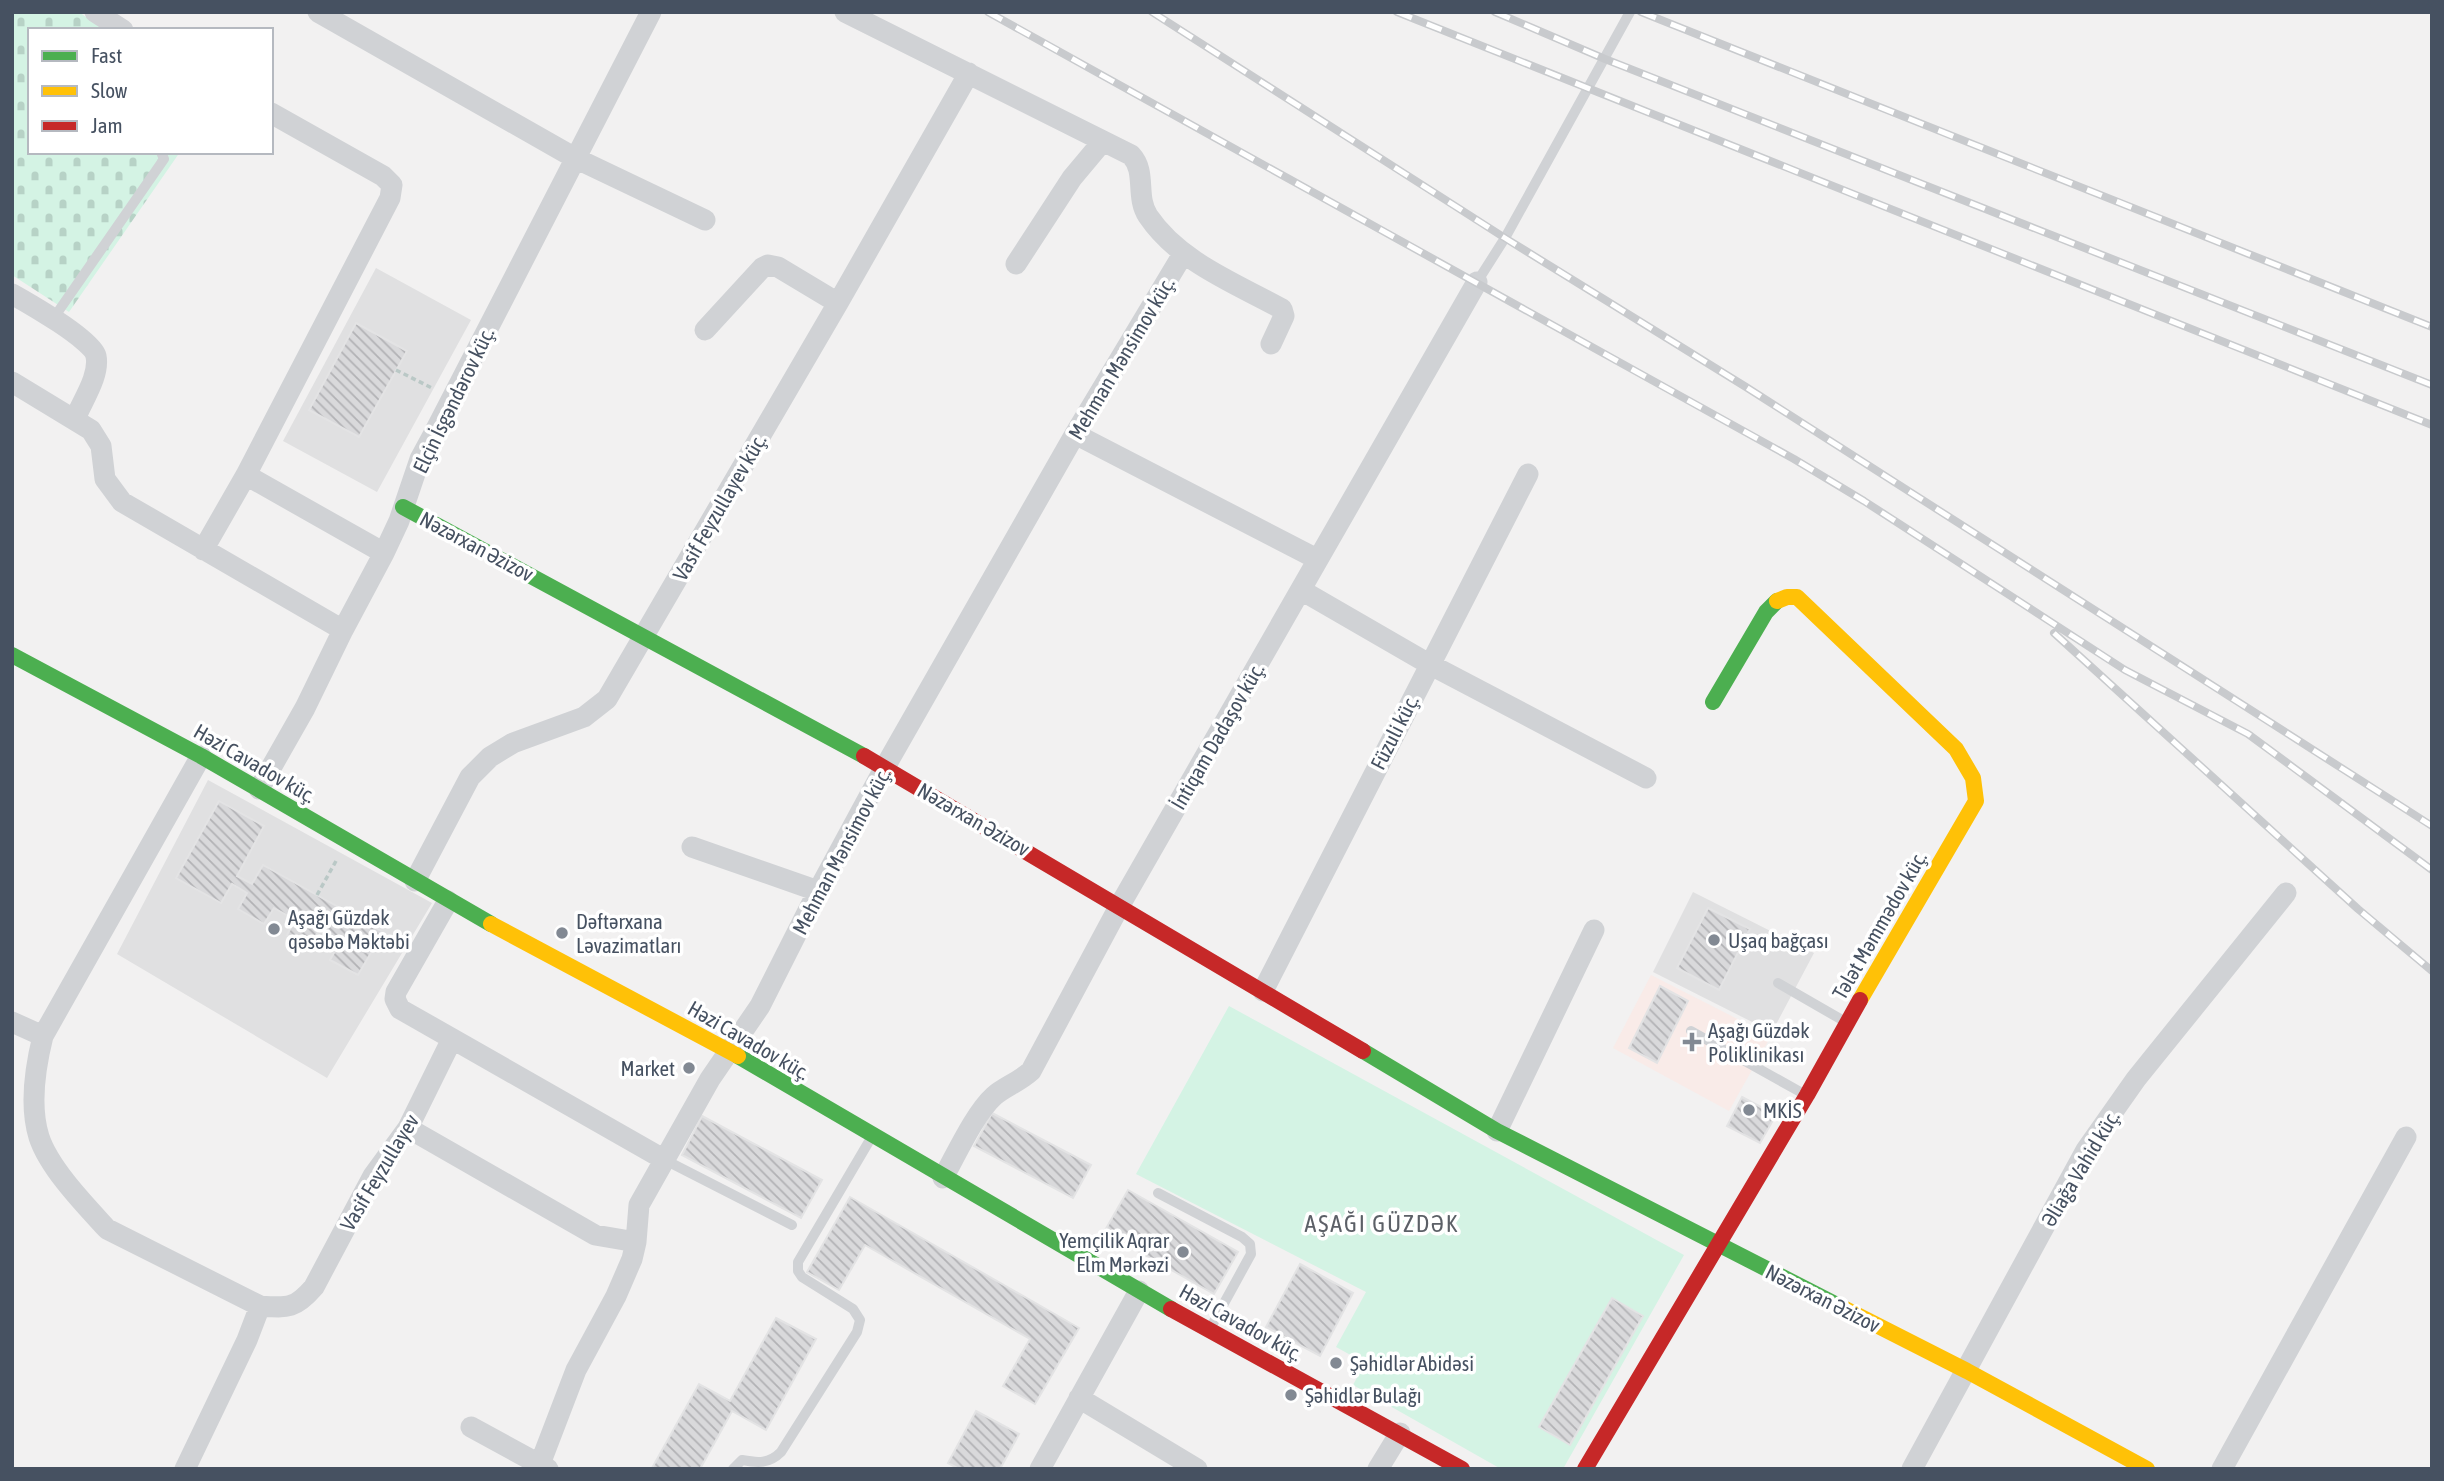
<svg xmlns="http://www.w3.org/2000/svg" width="2444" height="1481" font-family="'Asap Condensed',sans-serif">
  <defs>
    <pattern id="cemetery-stones" width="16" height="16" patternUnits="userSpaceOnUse" patternTransform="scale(1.75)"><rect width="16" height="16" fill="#d4f3e4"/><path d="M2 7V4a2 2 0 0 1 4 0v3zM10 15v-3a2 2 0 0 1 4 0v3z" fill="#b7d2c6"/></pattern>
    <pattern id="building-back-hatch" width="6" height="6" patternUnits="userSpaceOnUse" patternTransform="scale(1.75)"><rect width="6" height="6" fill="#d9d9db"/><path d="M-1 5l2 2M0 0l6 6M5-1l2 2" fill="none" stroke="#b2b2b5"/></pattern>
  </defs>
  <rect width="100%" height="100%" fill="#f2f1f1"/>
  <path fill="#e0e0e1" d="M376,268L471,320L377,492L283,441Z
    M208,780L432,903L327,1078L117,954Z
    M1693,892L1814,953L1772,1032L1653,972Z"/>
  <path fill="#f9ebe8" d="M1651,975L1771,1036L1729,1111L1613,1048Z"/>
  <path fill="#d4f3e4" d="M1229,1006L1684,1255L1563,1469H1501L1353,1385L1365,1363L1336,1347L1366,1292L1136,1174Z"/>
  <path fill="url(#cemetery-stones)" d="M12,12H79L104,30H30V152H180L69,312L12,275Z"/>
  <path fill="url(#building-back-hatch)" stroke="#e3e3e4" stroke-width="2" d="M356,323L407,351L359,437L309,410Z
    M219,801L264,826L237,876L252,884L263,865L383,932L358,975L330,960L340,942L319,930L309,948L287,935L295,920L274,908L264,924L238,909L247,893L232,884L221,903L176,878Z
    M1708,908L1750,929L1719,990L1677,968Z
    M1660,986L1688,1001L1657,1063L1629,1048Z
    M1742,1097L1776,1115L1760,1143L1727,1126Z
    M992,1113L1091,1165L1073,1198L974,1146Z
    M702,1116L822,1180L801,1218L682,1155Z
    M1128,1190L1238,1252L1214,1294L1104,1232Z
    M850,1197L1079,1328L1035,1404L1003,1386L1030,1339L865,1245L839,1290L807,1272Z
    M1300,1264L1353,1293L1320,1356L1266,1327Z
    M1612,1298L1643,1316L1570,1445L1539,1427Z
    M776,1318L816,1339L766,1430L732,1411L700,1469L652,1468L699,1384L730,1401Z
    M976,1411L1019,1434L1000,1469H959L948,1463Z"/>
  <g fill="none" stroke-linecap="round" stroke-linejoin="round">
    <path stroke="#bac8c6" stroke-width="3.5" stroke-dasharray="5 3.5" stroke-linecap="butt" d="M396,370L434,389
      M317,895L336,861"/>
    <path stroke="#d0d2d5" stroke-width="10" d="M1477,282L1505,238L1630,12
      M53,319L164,159L161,152
      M1778,983L1844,1021
      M1691,1031L1804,1094
      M665,1160L792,1225
      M1158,1193L1242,1237L1250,1244L1251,1254L1211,1327
      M733,1469L742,1460C758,1463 769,1464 781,1452L857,1332L860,1320L853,1309L802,1277L798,1271V1262L871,1138"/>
    <path stroke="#d0d2d5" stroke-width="21" d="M95,12L123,30
      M318,12L575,158L705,220
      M845,12L1131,155C1147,172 1135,196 1148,216C1179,262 1235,283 1282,309L1284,316L1271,344
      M1016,264L1072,178L1103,141
      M12,294C28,303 93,340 96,356C100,376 82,401 75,419
      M705,330L762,268L768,265L778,267L838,303
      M12,382L91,430L101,446L105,479L122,502L343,630
      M1075,434L1317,559
      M246,475L384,553
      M203,550L246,475L390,198L392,185L383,176L271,113
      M1301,590L1429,664L1646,778
      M201,756L43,1036C35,1068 29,1105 39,1137C49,1168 85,1205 107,1229L260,1306C288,1308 295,1309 314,1287L373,1176L408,1128L452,1039
      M259,789L305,708L343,630L384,553L399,521L420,459L433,435L651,12
      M692,847L818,891
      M415,881L470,777L490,757L513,743L584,717L607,699L838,303L969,73
      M448,901L396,992L395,999L400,1009L665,1160
      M1263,991L1528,474
      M12,1022L43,1036
      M408,1128L595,1235L636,1242
      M1497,1131L1594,930
      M943,1178C956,1155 975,1113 994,1096C1004,1087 1019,1082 1031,1071L1120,905L1477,282
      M1079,1398L1197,1469
      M471,1427L548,1469
      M540,1464L576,1370L616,1296L632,1259L636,1242L639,1205L710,1079L760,1006L818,891L885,767L1075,434L1183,254
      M185,1469L247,1340L260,1306
      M1040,1469L1139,1291
      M1378,1469L1400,1433
      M1912,1469L2086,1150L2136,1079L2286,893
      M2222,1469L2406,1137"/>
    <path stroke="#4caf50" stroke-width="16" d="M403,507L864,756
      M12,655L201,756L491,924
      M1713,702L1766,612L1777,601
      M1363,1051L1497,1131L1845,1309
      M738,1056L1171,1309"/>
    <path stroke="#ffc107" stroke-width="16" d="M1777,601L1787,597H1797L1956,749L1973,778L1976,801L1860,1000
      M491,924L738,1056
      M1845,1309L1967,1371L2147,1469"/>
    <path stroke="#c62828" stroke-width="16" d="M864,756L1363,1051
      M1171,1309L1462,1469
      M1585,1469L1807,1095L1860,1000"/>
    <defs>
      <path id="rail" d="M988,12L1794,459L1864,501L2125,670L2248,734L2432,870
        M1152,12L1505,238L1746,387L2432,826
        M1397,12L2432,425
        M1495,12L1605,59L2432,385
        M1641,12L2432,327
        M2054,633L2358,909L2432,971"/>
    </defs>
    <use href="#rail" stroke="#c8cacd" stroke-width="8"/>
    <use href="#rail" stroke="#fff" stroke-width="5" stroke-dasharray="16" stroke-linecap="butt"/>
  </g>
  <g fill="#828993" stroke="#fff" stroke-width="2.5">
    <circle cx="274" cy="929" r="7"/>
    <circle cx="562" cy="933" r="7"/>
    <circle cx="1714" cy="940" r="7"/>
    <path d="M1688.5 1031.5h7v7h7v7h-7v7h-7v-7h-7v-7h7z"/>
    <circle cx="689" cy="1068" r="7"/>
    <circle cx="1749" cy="1110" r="7"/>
    <circle cx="1183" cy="1252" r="7"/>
    <circle cx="1336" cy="1363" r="7"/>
    <circle cx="1291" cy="1395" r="7"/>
  </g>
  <g text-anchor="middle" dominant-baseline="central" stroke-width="7" stroke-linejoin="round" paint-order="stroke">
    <g font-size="21" fill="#465161" stroke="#fff">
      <text transform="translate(1121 358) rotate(-59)">Mehman Mənsimov küç.</text>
      <text transform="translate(453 400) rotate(-64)">Elçin İsgəndərov küç.</text>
      <text transform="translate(719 507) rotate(-60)">Vasif Feyzullayev küç.</text>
      <text transform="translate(477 546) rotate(28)">Nəzərxan Əzizov</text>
      <text transform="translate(1394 732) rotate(-63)">Füzuli küç.</text>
      <text transform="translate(1217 736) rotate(-60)">İntiqam Dadaşov küç.</text>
      <text transform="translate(255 763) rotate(30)">Həzi Cavadov küç.</text>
      <text transform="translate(974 819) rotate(30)">Nəzərxan Əzizov</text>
      <text transform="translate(841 851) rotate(-62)">Mehman Mənsimov küç.</text>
      <text transform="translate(1879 925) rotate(-60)">Tələt Məmmədov küç.</text>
      <text transform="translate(749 1040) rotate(30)">Həzi Cavadov küç.</text>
      <text transform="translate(2080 1168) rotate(-59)">Əliağa Vahid küç.</text>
      <text transform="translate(379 1172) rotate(-59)">Vasif Feyzullayev</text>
      <text transform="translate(1823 1298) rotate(27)">Nəzərxan Əzizov</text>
      <text transform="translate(1241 1322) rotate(29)">Həzi Cavadov küç.</text>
    </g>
    <g font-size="21" fill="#465161" stroke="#fff" text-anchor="start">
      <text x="288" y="917">Aşağı Güzdək<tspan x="288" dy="24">qəsəbə Məktəbi</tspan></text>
      <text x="576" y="921">Dəftərxana<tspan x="576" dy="24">Ləvazimatları</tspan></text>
      <text x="1728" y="940">Uşaq bağçası</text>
      <text x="1708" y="1030">Aşağı Güzdək<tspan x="1708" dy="24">Poliklinikası</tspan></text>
      <text x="675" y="1068" text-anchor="end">Market</text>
      <text x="1763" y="1110">MKİS</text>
      <text x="1169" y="1240" text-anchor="end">Yemçilik Aqrar<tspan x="1169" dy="24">Elm Mərkəzi</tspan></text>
      <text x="1350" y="1363">Şəhidlər Abidəsi</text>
      <text x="1305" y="1395">Şəhidlər Bulağı</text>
    </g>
    <g font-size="24" letter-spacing="2" fill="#5c6067" stroke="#fff">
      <text x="1382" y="1223">AŞAĞI GÜZDƏK</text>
    </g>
  </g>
  <rect width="2444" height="1481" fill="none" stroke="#465161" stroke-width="28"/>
  <rect x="28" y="28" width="245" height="126" fill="#ffffff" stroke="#b5b9c0" stroke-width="2"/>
  <rect x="42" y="51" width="35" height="10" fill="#4caf50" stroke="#b5b9c0" stroke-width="2"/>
  <text x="91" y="63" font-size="21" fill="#465161">Fast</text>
  <rect x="42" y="86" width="35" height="10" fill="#ffc107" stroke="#b5b9c0" stroke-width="2"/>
  <text x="91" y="98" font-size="21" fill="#465161">Slow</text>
  <rect x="42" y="121" width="35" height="10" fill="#c62828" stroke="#b5b9c0" stroke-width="2"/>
  <text x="91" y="133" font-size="21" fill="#465161">Jam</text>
</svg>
